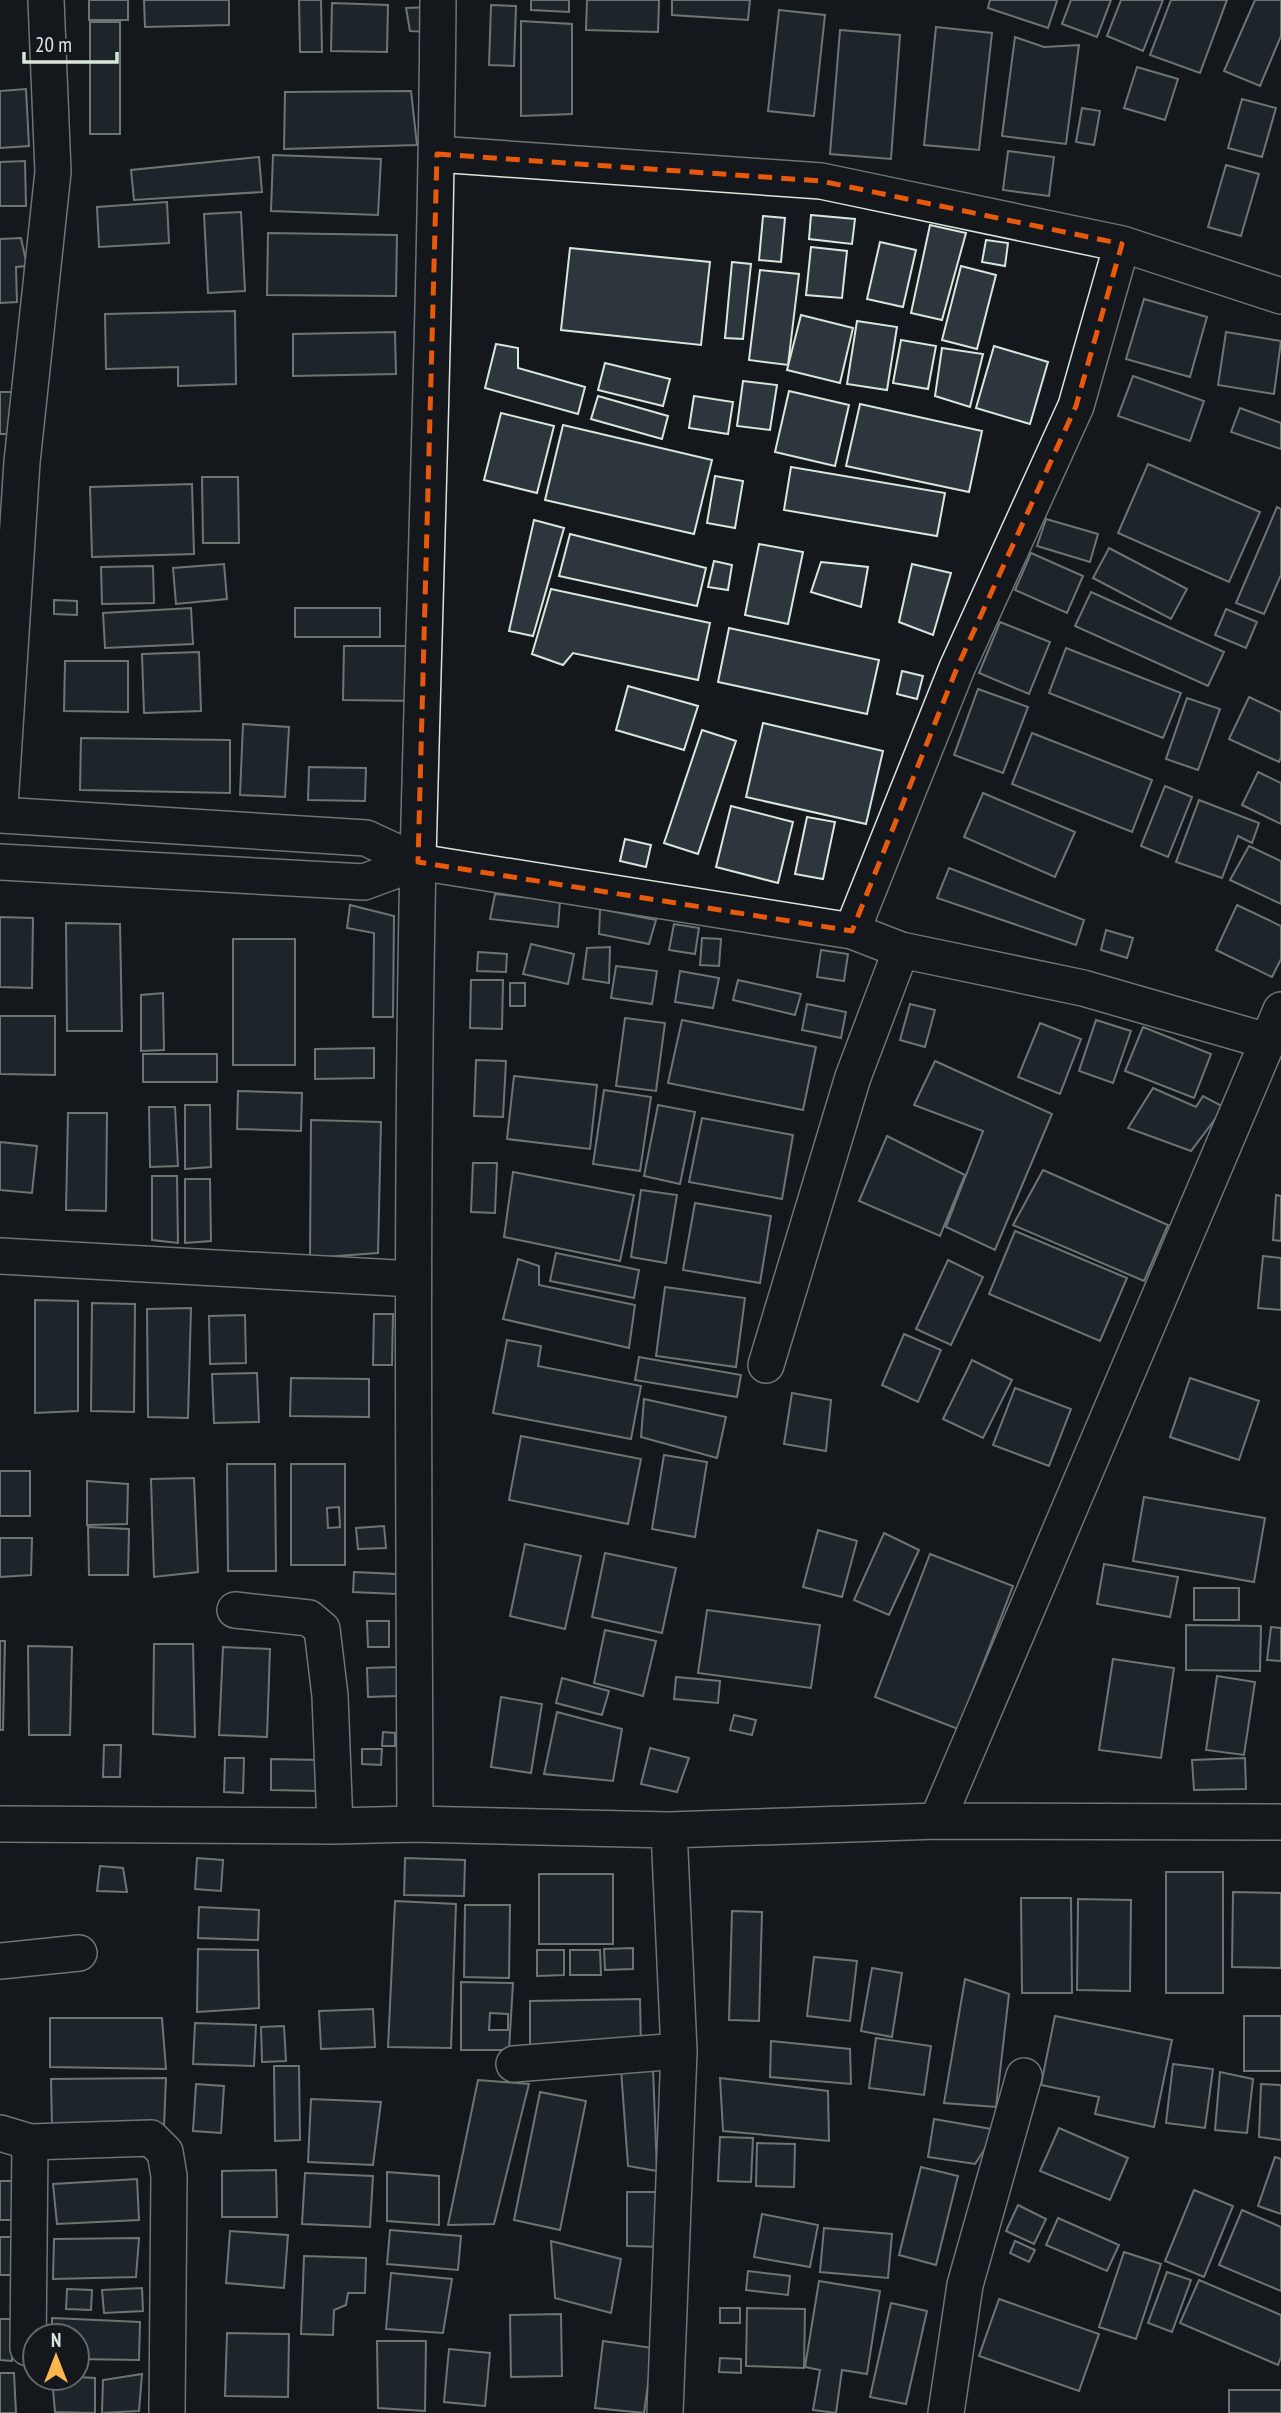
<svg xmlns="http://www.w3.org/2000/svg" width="1281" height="2413" font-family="'PT Sans Narrow',sans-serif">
  <rect width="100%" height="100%" fill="#14181c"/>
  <path fill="#2c363c" stroke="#d8e6dc" stroke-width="2" fill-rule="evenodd" d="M89,0H128V20H89Z
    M144,0H229V25L145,27Z
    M299,0H321L322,52H300Z
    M531,0H569V12L531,10Z
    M587,0H659L658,32L586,30Z
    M672,0H750L748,20L672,15Z
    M990,0H1055L1057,1L1048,28L988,8Z
    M1071,0H1111L1097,37L1062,24Z
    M1121,0H1163L1143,51L1107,36Z
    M1171,0H1227L1200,73L1150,55Z
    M1255,0H1281V36L1260,86L1224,71Z
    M332,3L388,5L387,52L331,51Z
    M491,5L516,6L514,66L489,65Z
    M430,7V32L410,31L406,8Z
    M779,10L825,15L814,116L768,111Z
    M521,21L572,24V114L521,116Z
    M90,22H120V134H90Z
    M936,27L992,33L979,150L924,145Z
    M840,30L900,35L891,159L830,154Z
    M1015,37L1044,47L1079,45L1066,144L1002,136Z
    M1137,67L1178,79L1165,120L1124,108Z
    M26,89L29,146L0,148V91Z
    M411,91L417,145L284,149L285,92Z
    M1242,99L1276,108L1262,157L1228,148Z
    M1082,108L1100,111L1094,145L1076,142Z
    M1008,151L1054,157L1049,196L1003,190Z
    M273,155L381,159L378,215L271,211Z
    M259,157L262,192L134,200L131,170Z
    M25,161L26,206H0V162Z
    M1226,165L1259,174L1241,236L1208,227Z
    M167,202L169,243L99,247L97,207Z
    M241,212L245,291L208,293L204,214Z
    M811,215L855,219L852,244L809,239Z
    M763,216L785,218L781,262L759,260Z
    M930,225L966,233L942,320L911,313Z
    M268,233L397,235L396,296L267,295Z
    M21,238L27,266L16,267L17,302L0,303V239Z
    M986,240L1008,243L1005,266L982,262Z
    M880,242L916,250L903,307L867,299Z
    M811,247L847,251L842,298L806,295Z
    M570,248L710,262L701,345L561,330Z
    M732,262L751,264L743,339L725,338Z
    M961,266L996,275L977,349L942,340Z
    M760,270L799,274L788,365L749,360Z
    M1144,299L1207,317L1190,377L1126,359Z
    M235,311L236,384L178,386V367L106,369L105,314Z
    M801,315L853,328L840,383L787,370Z
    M857,321L897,327L887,390L847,384Z
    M395,332L396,374L293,376V334Z
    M1226,332L1281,341L1274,394L1218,385Z
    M901,340L936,346L928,389L893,383Z
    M496,344L518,348V368L585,387L578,414L485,388Z
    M994,346L1048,362L1030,424L976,408Z
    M942,348L983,354L970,407L935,396Z
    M605,363L670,379L663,406L598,390Z
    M1133,376L1204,401L1190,441L1118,416Z
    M743,381L777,385L770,430L737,426Z
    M789,391L849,405L835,466L775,452Z
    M0,392H18L17,434H0Z
    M598,396L668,416L662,439L591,419Z
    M694,396L733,402L728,434L689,428Z
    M860,404L982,431L969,492L846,466Z
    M1240,408L1281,423V449L1231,432Z
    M501,413L554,426L537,493L484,480Z
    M563,425L712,460L694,534L545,500Z
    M1148,464L1260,512L1229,582L1118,533Z
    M791,467L945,493L937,536L784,510Z
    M715,476L743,481L735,528L707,523Z
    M202,477H238L239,543H203Z
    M192,484L194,554L92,557L90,487Z
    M1277,507L1281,509V575L1264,614L1236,603Z
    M1046,519L1098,534L1090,562L1037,546Z
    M534,520L564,528L533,636L509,631Z
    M570,534L706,568L697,606L559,576Z
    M759,544L803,552L788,624L745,615Z
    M1109,548L1187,589L1171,619L1093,578Z
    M1031,553L1083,576L1067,613L1015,590Z
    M714,561L732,565L728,590L708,587Z
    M821,562L868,567L861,607L811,592Z
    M224,564L227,599L176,604L173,568Z
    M912,564L951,573L933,635L899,622Z
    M153,566L154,603L102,604L101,567Z
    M551,589L710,623L698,680L573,653L563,665L532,654Z
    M1091,592L1224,652L1208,686L1075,626Z
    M54,600L77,601V615L54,614Z
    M191,608L193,644L105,648L103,613Z
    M295,608H380V637H295Z
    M1226,609L1257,622L1246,648L1215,635Z
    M1000,622L1050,642L1029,694L979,673Z
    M729,628L879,660L867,714L718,682Z
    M344,646H417L416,701L343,700Z
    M1066,648L1181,693L1163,738L1049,693Z
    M199,652L201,711L144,713L142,654Z
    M65,661H128V712L64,711Z
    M902,671L923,676L917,699L897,694Z
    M628,686L698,706L684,750L616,730Z
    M978,689L1028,707L1003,773L954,755Z
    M1249,697L1281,712V757L1279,762L1229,739Z
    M1187,698L1220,709L1198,770L1166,759Z
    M763,723L883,751L866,824L746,797Z
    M243,724L289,727L285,797L240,795Z
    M702,730L736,741L698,854L664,843Z
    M1032,733L1152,780L1132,832L1012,784Z
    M81,738L230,740V793L80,790Z
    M309,767L366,768L365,801L308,800Z
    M1258,772L1281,783V824L1242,805Z
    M1165,786L1192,797L1168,857L1141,846Z
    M983,793L1075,832L1055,877L964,837Z
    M1199,800L1259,823L1252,843L1238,836L1222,878L1176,862Z
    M731,806L793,822L778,883L716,867Z
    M807,817L835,822L823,879L795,874Z
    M625,839L651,845L646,867L620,861Z
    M1249,846L1281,861V904L1230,880Z
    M949,868L1084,920L1076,945L937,898Z
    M495,894L560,901L558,927L490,919Z
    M350,905L394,916L393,1017H373L374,933L347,928Z
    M1237,905L1281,926V959L1272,977L1216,950Z
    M600,909L656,920L649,944L599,934Z
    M0,917L33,918L32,988L0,987Z
    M66,923L120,924L122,1031H67Z
    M674,924L699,928L695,954L669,950Z
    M1106,930L1133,938L1127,958L1101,950Z
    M702,938L721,939L719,966L700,965Z
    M233,939H295V1065H233Z
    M531,944L574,954L568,984L523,974Z
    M610,947L609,983L583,979L587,948Z
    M821,950L848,954L844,981L817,977Z
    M478,952L507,954L506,972L477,971Z
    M616,966L657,971L652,1004L611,998Z
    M680,971L719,978L713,1008L675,1002Z
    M471,980H503L502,1029L470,1028Z
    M738,980L801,994L795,1015L733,1000Z
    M510,983H525V1006H510Z
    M163,993L164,1050L141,1051V995Z
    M807,1004L846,1012L841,1038L802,1030Z
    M910,1004L935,1010L925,1047L900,1040Z
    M0,1016H55V1075L0,1074Z
    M625,1018L665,1023L656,1091L616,1086Z
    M682,1020L816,1047L803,1110L668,1083Z
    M1096,1020L1131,1031L1113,1083L1079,1071Z
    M1040,1023L1081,1039L1060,1094L1018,1077Z
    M1143,1027L1211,1054L1194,1098L1125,1071Z
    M374,1048V1078L315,1079V1049Z
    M143,1054H217V1082H143Z
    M476,1060L506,1061L503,1117L474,1116Z
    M935,1061L1052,1114L995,1250L946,1227L983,1131L914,1105Z
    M514,1076L597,1085L590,1149L507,1139Z
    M1153,1088L1196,1107L1203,1096L1224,1107L1191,1151L1128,1128Z
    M604,1090L651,1097L640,1171L593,1164Z
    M238,1091L302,1093L301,1131L237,1129Z
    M185,1105H210L211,1167L185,1169Z
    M658,1105L695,1112L680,1184L644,1176Z
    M149,1107H175L178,1166L150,1167Z
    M68,1113H107L106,1211L66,1210Z
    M702,1118L793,1135L782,1199L689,1182Z
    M311,1120L381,1122L378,1253L310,1258Z
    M887,1136L965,1175L940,1236L859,1201Z
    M0,1142L37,1146L32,1193L0,1190Z
    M473,1163H497L495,1213L471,1212Z
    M1043,1170L1168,1225L1144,1281L1013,1225Z
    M513,1172L634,1195L620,1261L504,1237Z
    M152,1176H177L178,1243L152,1240Z
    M185,1179H210L211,1241L185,1243Z
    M641,1190L677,1195L666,1263L631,1257Z
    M1276,1195L1281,1196V1241L1273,1240Z
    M695,1203L771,1216L760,1283L683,1270Z
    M1015,1231L1127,1278L1100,1341L989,1294Z
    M556,1253L639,1270L634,1298L550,1281Z
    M1263,1256L1281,1258V1310L1258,1308Z
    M518,1259L539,1266V1285L635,1305L629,1348L503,1319Z
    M948,1260L983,1277L951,1345L916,1329Z
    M665,1287L745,1298L736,1367L656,1356Z
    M35,1300L78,1301V1411L35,1413Z
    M92,1303L135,1304L134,1412L91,1411Z
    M191,1308L188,1418L148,1417L147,1309Z
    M374,1314H393L392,1365H373Z
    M245,1315L246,1363L210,1364L209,1316Z
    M904,1334L941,1350L918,1402L882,1385Z
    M507,1340L541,1346L538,1366L641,1386L631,1439L493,1413Z
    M639,1357L741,1375L737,1397L635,1380Z
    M972,1360L1012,1380L983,1438L943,1419Z
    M257,1373L259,1422L214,1423L212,1374Z
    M291,1378L369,1379V1417L290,1416Z
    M1190,1378L1259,1401L1239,1460L1170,1437Z
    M1015,1388L1071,1409L1049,1466L993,1445Z
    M792,1393L831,1400L826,1451L784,1444Z
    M644,1399L726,1417L717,1458L641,1437Z
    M521,1436L641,1459L628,1524L509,1500Z
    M664,1455L707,1462L695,1537L652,1529Z
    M227,1464H275L276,1571H228Z
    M291,1464H345V1565H291ZM339,1507L340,1527L328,1528L327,1508Z
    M0,1471H30V1516H0Z
    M194,1478L198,1572L154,1577L151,1479Z
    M87,1481L128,1484L127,1524L87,1525Z
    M1144,1497L1265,1518L1254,1582L1133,1561Z
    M384,1526L386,1548L358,1549L356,1528Z
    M88,1527L129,1529L128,1575H89Z
    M818,1530L857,1541L842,1597L803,1587Z
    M884,1533L919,1550L889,1615L854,1600Z
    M0,1538H32L31,1575L0,1577Z
    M525,1544L581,1556L565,1629L510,1616Z
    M605,1553L676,1568L662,1633L592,1617Z
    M930,1554L1013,1586L958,1729L875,1697Z
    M1104,1564L1178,1577L1170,1617L1097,1604Z
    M354,1572L397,1574L396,1594L353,1592Z
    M1194,1588H1239V1620H1194Z
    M707,1610L820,1625L811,1688L698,1673Z
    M367,1621H389V1647H368Z
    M1186,1625L1261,1626L1260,1671L1186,1670Z
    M1271,1627L1281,1628V1661L1267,1660Z
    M605,1630L656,1641L643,1696L594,1683Z
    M0,1641H5L3,1730H0Z
    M154,1644H193L195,1737L153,1734Z
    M28,1646L72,1647L70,1735H29Z
    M223,1647L270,1649L267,1737L219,1735Z
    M1113,1659L1174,1668L1161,1758L1099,1750Z
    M397,1667L398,1696L368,1697L367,1668Z
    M1217,1676L1255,1682L1244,1755L1206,1750Z
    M676,1677L720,1681L718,1703L674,1699Z
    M562,1678L609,1691L602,1715L556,1703Z
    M501,1697L542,1704L531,1773L491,1767Z
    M557,1712L622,1729L613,1781L544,1774Z
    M734,1715L756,1720L752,1735L730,1730Z
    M383,1732L395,1733V1746H382Z
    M104,1745H121L120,1777H103Z
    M650,1748L689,1758L677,1792L641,1784Z
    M362,1749H382L381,1765L362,1764Z
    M225,1758H244L243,1793L224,1792Z
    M1245,1758L1246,1789L1194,1790L1192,1760Z
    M271,1759L320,1760L319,1791L271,1790Z
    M197,1858L223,1860L221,1891L195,1889Z
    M405,1858L465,1860L464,1896L404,1895Z
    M100,1866L123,1868L127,1892L97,1891Z
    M1166,1872H1223V1993H1166Z
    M539,1874H613V1944H539Z
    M1233,1892L1281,1893V1968L1232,1967Z
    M1021,1898H1071L1072,1993H1022Z
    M1078,1899L1131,1900L1130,1991L1077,1990Z
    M395,1901L456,1904L451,2048L388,2047Z
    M465,1905H510L509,1978L464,1977Z
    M199,1907L259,1910L258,1940L198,1938Z
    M732,1911L762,1912L759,2021L729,2020Z
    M633,1948V1969L605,1970L604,1949Z
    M198,1949L258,1950L259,2008L197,2012Z
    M537,1950H564V1975L537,1976Z
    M570,1950H600L601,1975H570Z
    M814,1957L857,1961L850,2021L807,2016Z
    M872,1968L902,1973L892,2037L861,2031Z
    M965,1979L1009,1994L996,2107L944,2103Z
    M461,1982L513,1983L509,2050H461ZM490,2013L508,2014V2030H489Z
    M640,1999L641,2047L530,2049V2001Z
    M373,2009L375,2047L321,2049L319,2011Z
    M1055,2016L1172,2040L1154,2127L1095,2114L1099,2097L1041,2085Z
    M1244,2016H1281V2071H1244Z
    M50,2018H162L166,2069L50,2067Z
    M195,2023L256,2025L254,2066L193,2064Z
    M284,2026L286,2061L262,2062L261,2027Z
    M876,2038L931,2046L924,2095L869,2088Z
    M771,2041L850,2049L851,2084L770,2077Z
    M1173,2064L1213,2069L1205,2128L1166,2123Z
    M274,2066H299L300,2140L275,2141Z
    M621,2069H653L657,2171L628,2166Z
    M1220,2072L1253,2079L1247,2133L1215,2130Z
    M166,2078L164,2127L52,2129L51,2079Z
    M720,2078L828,2091L829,2141L723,2131Z
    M478,2080L529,2084L494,2224L448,2225Z
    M196,2084L224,2086L221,2133L193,2131Z
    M1261,2084L1281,2085V2140L1259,2137Z
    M540,2092L586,2101L560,2230L514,2220Z
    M311,2099L381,2102L373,2165L308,2162Z
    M934,2119L997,2130L975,2164L928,2157Z
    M1059,2128L1128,2158L1110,2200L1040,2171Z
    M720,2137L753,2138L751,2182L718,2181Z
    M757,2143L795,2144L794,2187L756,2186Z
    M1275,2157L1281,2159V2214L1258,2206Z
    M921,2167L958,2176L936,2265L899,2255Z
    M276,2170L277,2217H222V2171Z
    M387,2172L439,2176V2225L387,2221Z
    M305,2173L373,2176L370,2227L302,2224Z
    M137,2179L139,2220L57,2224L53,2184Z
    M0,2181H12L13,2220H0Z
    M1194,2190L1233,2206L1204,2277L1165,2261Z
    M627,2192H662V2247L627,2246Z
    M1018,2205L1046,2219L1034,2244L1006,2231Z
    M1242,2210L1281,2227V2291L1219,2265Z
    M762,2214L818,2225L810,2267L754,2257Z
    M1058,2218L1119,2245L1107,2271L1046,2245Z
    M824,2228L892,2234L888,2278L820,2272Z
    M390,2230L461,2236L458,2270L387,2264Z
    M230,2231L288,2235L284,2288L226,2283Z
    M0,2237H12V2275H0Z
    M139,2238L136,2277L53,2279L54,2239Z
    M551,2241L621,2259L611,2313L555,2298Z
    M1015,2241L1035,2250L1029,2262L1010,2253Z
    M1124,2252L1161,2264L1136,2339L1099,2327Z
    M304,2256L366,2258L365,2293H348L346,2305L334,2310L333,2335L301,2334Z
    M748,2271L790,2276L788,2295L746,2290Z
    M1167,2272L1191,2280L1172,2332L1148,2323Z
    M391,2273L452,2279L443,2333L386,2329Z
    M1199,2280L1281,2315V2357L1278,2365L1180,2323Z
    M819,2281L880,2291L867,2374L842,2370L836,2413L813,2410L820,2370L805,2367Z
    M142,2288L143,2311L104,2313L102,2290Z
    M67,2289L92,2290L91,2310L66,2309Z
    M999,2299L1099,2334L1079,2391L979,2356Z
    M891,2303L927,2311L906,2404L870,2397Z
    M720,2308H740V2323H720Z
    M747,2308L805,2309L804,2368L746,2366Z
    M561,2314L562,2376L511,2377L510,2315Z
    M52,2318L140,2322L139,2360L77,2359V2336H52Z
    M0,2319H13L12,2361L0,2360Z
    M227,2333L289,2334L288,2397L225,2396Z
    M377,2341H426L425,2411L378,2408Z
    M603,2341L653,2348L644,2413L595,2408Z
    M449,2349L490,2353L485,2406L444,2402Z
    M720,2358L741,2359V2373L719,2372Z
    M0,2373H14L16,2413H0Z
    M142,2374L139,2411L102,2413L103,2380Z
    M77,2377L95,2378V2413L55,2412L52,2378Z
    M1229,2390H1281V2413H1229Z"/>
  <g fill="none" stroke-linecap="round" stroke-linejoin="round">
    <defs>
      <path id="minor" d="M437,154L821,181L1122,244L1281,296
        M0,805L22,462L53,172L46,0
        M0,815L366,838L418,862L852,931L901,950L1083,988L1267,1041
        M0,862L364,882L418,862
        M852,931L957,668L1076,406L1122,244
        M0,1256L413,1279
        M766,1365L853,1077L901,950
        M235,1610L309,1618L322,1629L330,1696L335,1826
        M937,1821L1281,1010
        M0,1824L335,1826L415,1824L669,1830L937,1821L1281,1822
        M415,1824C414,1503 411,1182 418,861C425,574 436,287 438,0
        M0,1961L79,1953
        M514,2064L679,2051
        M0,2133L30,2142L151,2138L165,2152L169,2176L167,2413
        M28,2348L30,2142
        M665,2413L679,2051L669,1830
        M946,2413L965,2285L1024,2076"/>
    </defs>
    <use href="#minor" stroke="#d8e6dc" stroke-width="38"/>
    <use href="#minor" stroke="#14181c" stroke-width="35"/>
  </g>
  <path d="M0 0H1281V2413H0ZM437,154L821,181L1122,244L1076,406L957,668L852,931L418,862Z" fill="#14181c" fill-opacity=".55" fill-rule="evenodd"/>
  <path fill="none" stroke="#e8590c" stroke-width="5" stroke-dasharray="14 9" stroke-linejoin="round" d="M437,154L821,181L1122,244L1076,406L957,668L852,931L418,862Z"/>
  <g transform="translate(56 2357)"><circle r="33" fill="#14181c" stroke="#626a69" stroke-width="2"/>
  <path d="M0-5L12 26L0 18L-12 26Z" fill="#ffb74d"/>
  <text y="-10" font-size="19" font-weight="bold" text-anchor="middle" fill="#d8e6dc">N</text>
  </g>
  <path d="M24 52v10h93v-10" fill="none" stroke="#d8e6dc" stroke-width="3.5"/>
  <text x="35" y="52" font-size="21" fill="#d8e6dc" stroke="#14181c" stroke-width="5" paint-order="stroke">20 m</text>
</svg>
